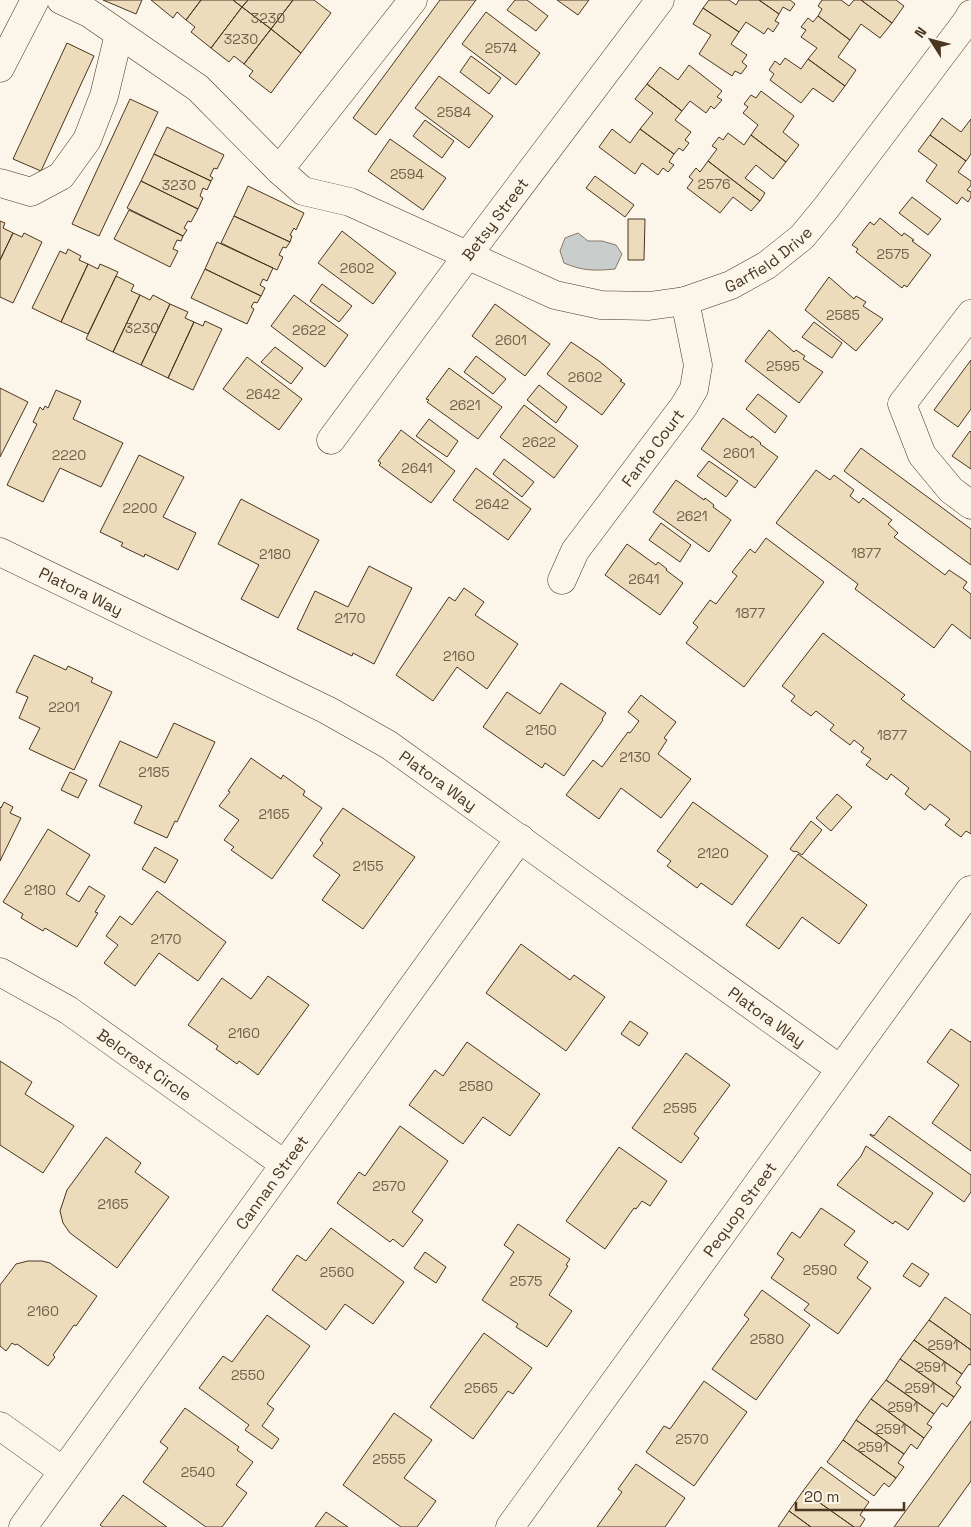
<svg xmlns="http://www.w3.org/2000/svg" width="971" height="1527" font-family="'Space Grotesk',sans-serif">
  <rect width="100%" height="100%" fill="#fbf6e9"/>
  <path fill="#c9cecd" stroke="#887966" d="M578,233L588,241H602L616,245L622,254L615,269C596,271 582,271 564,263L560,251L565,238Z"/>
  <path fill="#ecdcbc" stroke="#4a3520" d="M103,0H142L136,14Z
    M151,0H201L186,20L177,12L173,18Z
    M201,0H233L242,7L211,48L191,32L195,27L186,20Z
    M233,0H248L242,7Z
    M248,0H293L271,29L242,7Z
    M293,0H314L331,13L301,53L271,29Z
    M440,0H476L376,135L353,118Z
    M515,0H527L548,16L536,31L507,10Z
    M557,0H589L578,15Z
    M709,0H729L736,5L739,0H759L779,14L775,21L779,23L773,32L768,28L764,34L746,22L739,32L703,8Z
    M759,0H790L795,4L790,11L783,7L779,14Z
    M822,0H841L849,6L854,0H861L892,23L880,38L861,24L850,40L818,16L822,9L818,6Z
    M861,0H896L904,6L892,23Z
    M242,7L271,29L244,64L234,56L229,62L211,48Z
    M703,8L739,32L731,44L747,55L742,62L747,66L741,74L735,71L732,76L699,54L711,35L693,24Z
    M486,12L540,53L516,85L462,44Z
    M818,16L850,40L838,57L856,70L845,86L808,59L817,48L801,37L806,30L801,27L808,18L813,22Z
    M271,29L301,53L271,93L249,76L253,71L244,64Z
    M67,43L94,56L41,171L13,159Z
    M471,56L501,78L489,94L460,72Z
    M785,58L801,69L808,59L845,86L833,102L813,88L801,103L770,80L774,74L769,70L775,61L780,65Z
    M689,65L722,91L717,97L722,100L714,109L711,106L706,113L690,101L682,111L647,84L660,67L678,80Z
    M439,76L493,116L469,148L415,108Z
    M647,84L682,111L675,120L691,132L685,140L689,143L683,151L679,148L674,154L640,129L653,113L635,99Z
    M761,91L794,116L783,132L799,145L786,162L751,135L758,125L743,113L748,107L744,104L751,95L756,98Z
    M130,99L158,112L99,236L72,224Z
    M942,118L961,132L971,119V154L966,161L930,135Z
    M425,120L454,141L442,158L413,136Z
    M167,127L224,155L217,169L214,168L210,176L213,178L211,181L154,154Z
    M612,129L630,143L640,129L674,154L669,162L674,165L668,172L663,168L658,175L642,163L635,174L599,147Z
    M728,133L744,145L751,135L786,162L773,179L756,165L745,178L765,193L760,201L708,161L717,149L712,146L719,137L723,140Z
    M930,135L966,161L958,172L971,181V185L967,190L971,192V197L968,202L962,197L957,204L926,181L937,165L918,151Z
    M390,139L446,178L423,210L368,171Z
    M154,154L211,181L207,190L203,188L200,196L203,198L198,209L141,181Z
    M708,161L760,201L751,211L733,197L720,213L687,188L693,180L689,177L696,168L700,172Z
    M595,176L634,205L625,217L586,188Z
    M141,181L198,209L191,222L188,221L184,228L187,230L183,236L127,208Z
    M248,186L304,213L296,230L294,228L290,235L292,236L290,242L234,216Z
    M912,197L941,219L928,235L899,213Z
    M129,210L183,236L181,241L177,240L173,249L178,251L170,267L114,239Z
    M234,216L290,242L286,248L283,247L279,255L283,257L277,270L221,243Z
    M880,218L902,236L904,233L914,240L912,241L931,255L907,287L904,285L902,288L856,252L858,249L852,245L870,222L874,225Z
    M628,219H645L644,260H628Z
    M0,221L5,223L3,228L13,233L0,260Z
    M342,231L396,273L373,304L318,263Z
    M13,233L22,237L24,233L42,242L13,303L0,297V260Z
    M217,242L273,268L267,281L263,279L260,285L265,288L261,296L205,269Z
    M68,249L81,256L79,260L88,264L61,322L32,308L60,251L66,254Z
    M88,264L98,269L100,264L118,272L88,334L61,322Z
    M205,269L261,296L257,303L254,302L251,307L254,309L247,324L191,298Z
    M116,276L134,285L131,291L140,295L113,352L86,339Z
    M829,277L854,299L856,296L866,302L863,306L883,319L856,351L805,310Z
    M322,284L352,306L339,322L310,301Z
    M140,295L150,300L153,295L170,304L141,365L113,352Z
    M294,295L348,335L325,367L271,326Z
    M170,304L188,312L185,318L194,322L168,378L141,365Z
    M495,304L550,344L525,376L472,336Z
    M205,321L222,329L193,390L168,378L194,322L203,326Z
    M814,322L842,343L832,358L802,337Z
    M769,330L794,352L796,350L805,356L803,359L823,372L799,403L745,361Z
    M571,342L599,361L622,380L620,381L625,384L602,415L547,374Z
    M275,347L303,368L291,384L261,362Z
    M476,356L506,379L493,394L464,372Z
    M247,357L302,399L279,430L223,389Z
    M971,360V409L958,427L934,410Z
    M449,368L502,407L478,439L427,402L429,400L426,399Z
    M539,385L567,407L556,423L527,400Z
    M0,388L28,402L0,457Z
    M56,390L81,401L73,419L123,443L101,487L60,468L43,502L7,485L37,424L33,422L40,407L43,410L45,406L48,408Z
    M758,394L787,416L775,433L746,409Z
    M524,405L578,446L554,478L500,437Z
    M723,418L751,438L752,436L761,443L760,444L778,457L755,488L701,449Z
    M429,419L458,441L447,457L416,436Z
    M401,430L455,471L431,503L379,465L381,463L378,461Z
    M970,431L971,432V469L952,456Z
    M861,448L971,529V565L844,471Z
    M139,455L184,477L163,517L196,533L178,570L145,554L144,557L121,546L123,543L100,532Z
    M504,459L534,482L522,497L493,474Z
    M709,461L738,481L726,497L697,476Z
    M476,468L531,509L508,540L453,500Z
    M816,470L830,480L834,475L854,490L850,496L859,503L863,498L892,520L888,524L898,533L894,537L945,575L949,570L967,582L963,588L971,594V639L952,624L934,648L855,589L858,584L776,523Z
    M676,480L704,500L705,498L714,505L713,507L731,520L709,552L653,512Z
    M241,499L319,540L278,618L241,599L259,565L218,544Z
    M661,523L691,545L680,562L649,540Z
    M766,538L824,582L744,687L686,643L698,627L693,623L710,600L716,604L737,576L732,572L750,549L755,553Z
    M627,544L656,565L658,562L667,569L666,570L683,583L660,615L605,575Z
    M369,566L412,588L374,664L353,653L352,656L297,629L315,591L348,607Z
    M464,588L484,602L475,615L518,644L487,689L457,667L433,701L396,675L449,597L455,601Z
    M823,633L905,695L901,699L971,752V834L966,831L961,837L945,825L950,819L930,804L925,810L905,794L909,788L891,774L887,780L866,765L871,759L861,752L864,748L854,740L850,745L830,730L834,725L816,711L811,716L791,701L795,696L782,686Z
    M34,655L66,670L68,666L93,678L91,682L112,692L74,770L29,749L40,728L19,718L28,697L16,692Z
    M561,683L606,713L602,719L603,720L564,776L545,763L542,768L483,727L507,692L540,714Z
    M641,695L676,722L664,738L667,740L658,754L691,779L661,818L621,788L599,819L566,795L593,760L602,767L628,732L630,733L639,721L628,712Z
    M174,723L215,742L177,822L175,821L167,838L134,823L142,806L99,786L120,741L157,758Z
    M251,758L281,779L283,775L305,791L303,795L322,808L272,879L231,850L234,847L224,840L239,820L219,806L230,792L228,791Z
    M70,772L87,780L78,798L61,790Z
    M837,794L852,807L831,831L816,818Z
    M4,802L13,807L10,813L21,818L0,861V807L1,808Z
    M693,802L768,856L732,905L701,883L697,888L667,866L671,861L657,851Z
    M343,808L415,857L363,929L322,900L340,875L313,856L323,843L320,840Z
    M811,821L822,830L802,855L796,851L794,852L790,849Z
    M48,829L90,855L66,894L79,902L89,886L105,896L95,912L98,913L77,947L45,928L43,931L21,918L23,914L3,902Z
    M155,847L178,860L165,883L142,869Z
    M798,854L867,905L839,944L802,917L779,949L746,925Z
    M157,891L226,942L198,981L159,953L135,986L104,963L118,945L106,936L120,916L132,925Z
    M521,944L570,980L574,975L605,997L566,1051L486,993Z
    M268,976L309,1005L258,1075L239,1061L237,1064L216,1049L218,1046L188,1025L222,978L251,999Z
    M630,1021L648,1033L639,1046L621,1034Z
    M951,1029L970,1042L971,1041V1151L932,1123L959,1085L927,1062Z
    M467,1042L540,1094L510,1136L483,1117L463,1144L409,1105L435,1070L443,1076Z
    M686,1053L730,1085L694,1134L699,1138L681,1163L632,1128Z
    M0,1061L32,1082L25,1094L74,1126L43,1173L0,1145Z
    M889,1116L971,1175V1192L964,1202L870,1135V1134L874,1136Z
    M400,1126L448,1161L412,1212L423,1220L403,1247L393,1239L390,1242L337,1203L359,1172L365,1176Z
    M106,1137L141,1163L135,1172L169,1197L117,1268L70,1233L63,1223L60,1211L67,1190Z
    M866,1146L933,1193L908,1230L895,1221L893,1224L837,1185L861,1156Z
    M619,1147L667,1181L650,1206L642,1201L636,1209L634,1208L605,1249L566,1221Z
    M821,1208L855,1231L844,1245L868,1262L857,1278L871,1288L838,1334L804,1310L809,1304L771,1278L784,1259L777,1254L792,1232L800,1238Z
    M518,1224L570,1259L566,1265L568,1266L549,1295L572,1311L547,1347L516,1327L518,1324L482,1300L514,1252L504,1245Z
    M331,1228L404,1282L373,1324L345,1304L326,1330L272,1290L297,1255L306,1261Z
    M425,1252L446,1267L436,1283L414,1268Z
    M28,1261H42L50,1263L97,1296L76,1326L74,1325L53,1355L55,1357L48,1366L17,1344L15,1345L12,1343L6,1351L0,1346V1285L16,1264Z
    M912,1263L929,1274L920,1287L903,1276Z
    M762,1290L810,1325L756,1400L712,1369L749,1319L744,1315Z
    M945,1297L971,1315V1350L929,1320Z
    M267,1315L310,1346L267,1404L274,1409L262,1426L279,1439L272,1449L245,1430L249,1425L199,1388L223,1356L232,1362Z
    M929,1320L971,1350V1365L969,1364L962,1374L914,1340Z
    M484,1333L532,1368L513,1394L508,1391L473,1439L430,1407Z
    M914,1340L962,1374L956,1383L961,1387L954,1397L900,1359Z
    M900,1359L954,1397L947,1407L942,1403L934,1414L886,1380Z
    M886,1380L934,1414L927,1424L932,1427L924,1438L871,1399Z
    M704,1381L747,1412L694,1486L646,1452L664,1426L670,1429Z
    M871,1399L924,1438L917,1449L911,1444L904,1454L856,1420Z
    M185,1408L239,1447L237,1450L253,1462L236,1485L247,1493L222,1527H206L143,1482L168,1448L160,1442Z
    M394,1413L432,1440L404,1478L436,1501L417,1527H401L343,1485Z
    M856,1420L904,1454L898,1463L904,1467L896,1478L843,1440Z
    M971,1421V1481L938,1527H894Z
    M843,1440L896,1478L889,1487L884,1483L874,1496L827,1462Z
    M636,1464L685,1498L665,1527H597L622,1492L618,1489Z
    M821,1467L869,1502L860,1515L865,1519L860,1527H854L803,1491Z
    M803,1491L854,1527H811L789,1511Z
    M123,1495L167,1527H103L100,1525Z
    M789,1511L811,1527H778Z
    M326,1512L348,1527H315Z"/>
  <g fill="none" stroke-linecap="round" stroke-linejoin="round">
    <defs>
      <g id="minor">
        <path id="s1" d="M61,0L89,13L198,88L279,170L303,191L350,202L555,295L601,305L649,306L685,301L731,285L767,265L802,237L826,208L967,21L971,14"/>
        <path d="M0,68L35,0"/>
        <path d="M279,170L413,0"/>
        <path d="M0,183L31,192L61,176L87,140L104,96L119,34"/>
        <path d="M971,314L902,404L922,455L951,490L971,505"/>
        <path id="s2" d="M331,440L467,256L660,0"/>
        <path id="s3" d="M0,552L327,710L389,745L840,1069"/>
        <path id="s4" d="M562,580L575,551L684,406L694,389L698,365L685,301"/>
        <path id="s5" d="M0,972L68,1010L284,1164"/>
        <path d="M0,1426L63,1471"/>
        <path id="s6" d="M23,1527L520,838"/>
        <path id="s7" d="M510,1527L970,890"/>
      </g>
    </defs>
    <use href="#minor" stroke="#4a3520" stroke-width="29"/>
    <use href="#minor" stroke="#fbf6e9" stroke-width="28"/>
  </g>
  <g text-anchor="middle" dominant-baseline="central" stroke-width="4" stroke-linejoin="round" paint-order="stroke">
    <g font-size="14" fill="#725f47">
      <text x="268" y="18">3230</text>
      <text x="241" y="39">3230</text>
      <text x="501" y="48">2574</text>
      <text x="454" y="112">2584</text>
      <text x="407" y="174">2594</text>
      <text x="714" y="184">2576</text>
      <text x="179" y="185">3230</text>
      <text x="893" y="254">2575</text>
      <text x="357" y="268">2602</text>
      <text x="843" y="315">2585</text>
      <text x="142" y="328">3230</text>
      <text x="309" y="330">2622</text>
      <text x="511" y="340">2601</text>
      <text x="783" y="366">2595</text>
      <text x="585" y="377">2602</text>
      <text x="263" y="394">2642</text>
      <text x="465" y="405">2621</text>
      <text x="539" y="442">2622</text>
      <text x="739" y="453">2601</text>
      <text x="69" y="455">2220</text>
      <text x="417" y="468">2641</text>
      <text x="492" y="504">2642</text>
      <text x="140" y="508">2200</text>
      <text x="692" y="516">2621</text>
      <text x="866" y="553">1877</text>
      <text x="275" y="554">2180</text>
      <text x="644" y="579">2641</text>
      <text x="750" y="613">1877</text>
      <text x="350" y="618">2170</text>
      <text x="459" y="656">2160</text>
      <text x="64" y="707">2201</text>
      <text x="541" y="730">2150</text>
      <text x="892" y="735">1877</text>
      <text x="635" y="757">2130</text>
      <text x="154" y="772">2185</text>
      <text x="274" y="814">2165</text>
      <text x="713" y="853">2120</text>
      <text x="368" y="866">2155</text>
      <text x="40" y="890">2180</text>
      <text x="166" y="939">2170</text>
      <text x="244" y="1033">2160</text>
      <text x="476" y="1086">2580</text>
      <text x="680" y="1108">2595</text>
      <text x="389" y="1186">2570</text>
      <text x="113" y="1204">2165</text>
      <text x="820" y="1270">2590</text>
      <text x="337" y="1272">2560</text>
      <text x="526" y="1281">2575</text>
      <text x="43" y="1311">2160</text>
      <text x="767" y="1339">2580</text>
      <text x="943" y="1345">2591</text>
      <text x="931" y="1367">2591</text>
      <text x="248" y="1375">2550</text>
      <text x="481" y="1388">2565</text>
      <text x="920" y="1388">2591</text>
      <text x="903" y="1407">2591</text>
      <text x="891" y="1429">2591</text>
      <text x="692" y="1439">2570</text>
      <text x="873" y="1447">2591</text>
      <text x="389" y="1459">2555</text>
      <text x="198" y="1472">2540</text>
    </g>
    <g font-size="16" fill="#4a3520" stroke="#fbf6e9">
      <text stroke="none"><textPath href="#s2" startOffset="275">Betsy Street</textPath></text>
      <text stroke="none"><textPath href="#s1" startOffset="809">Garfield Drive</textPath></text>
      <text stroke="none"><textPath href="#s4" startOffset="161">Fanto Court</textPath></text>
      <text stroke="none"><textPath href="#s3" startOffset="90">Platora Way</textPath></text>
      <text stroke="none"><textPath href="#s3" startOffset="495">Platora Way</textPath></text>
      <text stroke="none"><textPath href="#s3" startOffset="900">Platora Way</textPath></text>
      <text stroke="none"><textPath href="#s5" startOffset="172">Belcrest Circle</textPath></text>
      <text stroke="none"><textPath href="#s6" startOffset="425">Cannan Street</textPath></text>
      <text stroke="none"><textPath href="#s7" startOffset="392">Pequop Street</textPath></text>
    </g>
  </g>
  <g transform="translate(931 40) rotate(306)" stroke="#fbf6e9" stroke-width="4" paint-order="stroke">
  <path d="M0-4L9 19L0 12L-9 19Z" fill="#4a3520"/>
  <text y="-8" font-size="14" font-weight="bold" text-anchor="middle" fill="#4a3520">N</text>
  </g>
  <path d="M796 1502v8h108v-8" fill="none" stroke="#4a3520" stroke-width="2.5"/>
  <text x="804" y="1502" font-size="15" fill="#4a3520" stroke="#fbf6e9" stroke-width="4" paint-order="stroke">20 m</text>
</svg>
